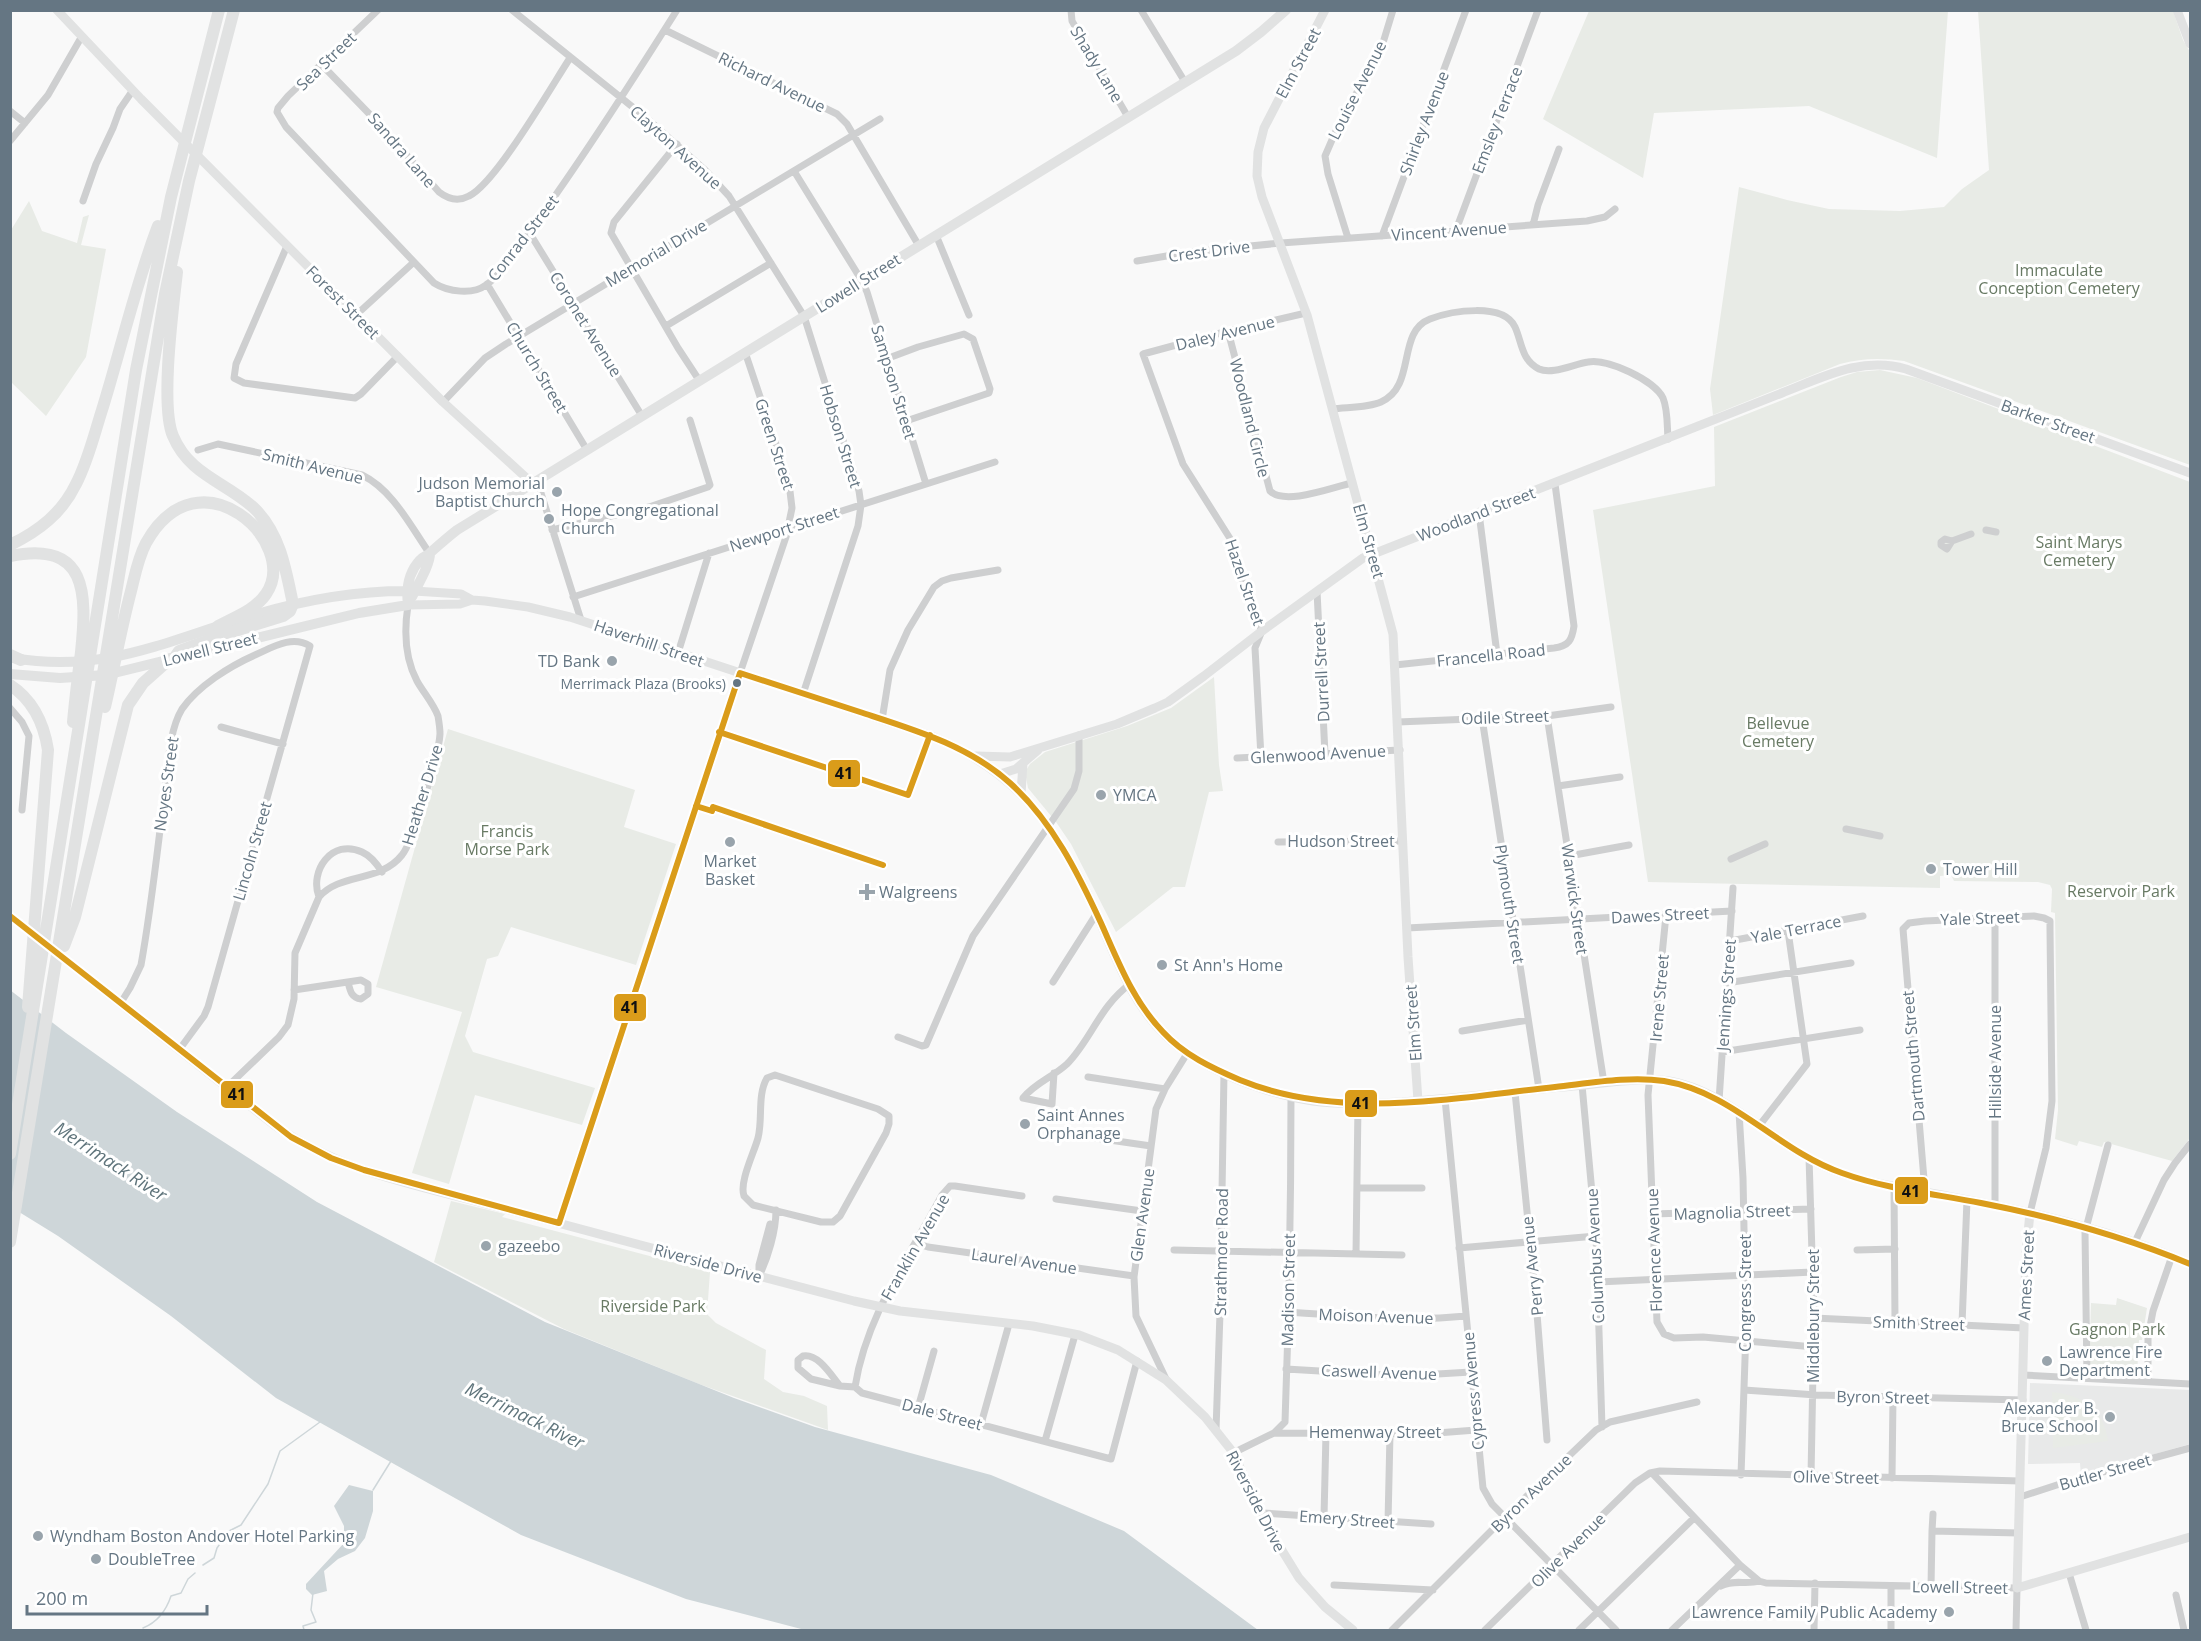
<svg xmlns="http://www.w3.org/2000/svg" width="2201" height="1641" font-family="'Open Sans',sans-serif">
  <rect width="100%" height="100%" fill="#f9f9f9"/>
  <path fill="#e8e9e9" d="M2030,1383L2190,1390V1444L2081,1475L2080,1463L2028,1464Z"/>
  <path fill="#e8ebe6" d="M1589,11H1948L1937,158L1809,106L1654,113L1643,178L1543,119Z
    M1978,11H2173L2183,40L2190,52V465L1904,361C1882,358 1862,358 1840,364L1713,415L1710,389L1739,187L1787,200L1829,209L1900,211L1944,207L1962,189L1989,170Z
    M29,201L42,231L77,243L83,217L89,215L81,245L106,249L86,357L46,416L11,382V230Z
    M1880,370L1917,378L2190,482V1138L2172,1161L2104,1142L2102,1147L2079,1141L2077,1146L2055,1139L2058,1110L2055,913L2051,912L2052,889L2050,885L2038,882L1954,881L1951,875L1940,876V888L1648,882L1593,510L1715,486L1714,427L1841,377L1857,372Z
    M1214,677L1219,765L1223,791L1209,792L1185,887H1173L1116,932L1071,844L1056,822L1028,788L1025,772L1030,764L1045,752L1127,726L1171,708Z
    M448,729L635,790L624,827L676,844L636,965L511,927L498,956L487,959L465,1036L473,1052L595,1088L582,1125L475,1095L449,1184L412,1173L462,1012L376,987Z
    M451,1201L505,1214L502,1217L710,1272L707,1314L716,1323L766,1350L764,1379L783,1392L804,1396L827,1406L828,1430L699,1384L564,1329L434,1262Z
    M2117,1298L2147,1308L2142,1340H2139L2137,1374L2089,1372L2091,1303L2116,1305Z
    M2052,1392C2083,1395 2104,1410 2108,1441L2053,1448Z"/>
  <path fill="#ced6d9" d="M10,990L66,1033L177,1112L317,1202L545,1322L734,1398L815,1427L991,1475L1124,1531L1258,1630H805L686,1599L521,1535L276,1398L171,1316L58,1236L11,1207Z
    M349,1485L373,1491V1511L365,1538L355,1551L338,1559L324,1571L327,1591L312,1595L306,1589V1584L344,1543V1526L334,1506Z"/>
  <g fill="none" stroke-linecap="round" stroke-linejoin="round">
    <path stroke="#ced6d9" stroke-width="1.5" d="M373,1490L391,1461
      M203,1565L214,1558L217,1548L229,1531L241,1525L268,1484L280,1451L320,1422
      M143,1628C158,1622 166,1611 171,1596L181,1593L188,1579L195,1573
      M304,1630L303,1626L316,1622L311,1610L313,1593"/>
    <path stroke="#cecfd0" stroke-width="7" d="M378,10L288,96L278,108L277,112L286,127L434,283C448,292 473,295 486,285C505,272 522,242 535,224C585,155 631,83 677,10
      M512,10L650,121L704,169L729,196L804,316L859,491L861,505L858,526L803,694
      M1071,10L1072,21L1128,117
      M1141,10L1185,82
      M665,30L837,114L847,124L919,246
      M322,65L382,127L439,192C448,199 458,202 469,196C496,183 551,87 570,58
      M10,111L25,123
      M10,141L48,95L82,36
      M677,144L614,222L611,233L678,348L699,380
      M794,171L862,281L867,292L926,484
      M83,201L96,164L113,128L120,109L133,90
      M1533,225L1538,205L1559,149
      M1456,230L1538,10
      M529,232L642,416
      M936,235L969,315
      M1382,236L1466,10
      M1348,238L1328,174L1325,156L1335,133L1382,46L1393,10
      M287,246L236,364L234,378L244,383L355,398L361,394L398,356
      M1137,261L1190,252L1281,243L1587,221L1605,217L1615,209
      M487,284L587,450
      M356,315L414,262
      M666,326L771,263
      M1228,331L1270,491C1285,506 1333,487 1352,483
      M886,359L918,347L964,334L973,339L990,389L989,393L906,421
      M443,402L485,358L506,344L880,119
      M1332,409C1347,407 1367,408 1381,402C1417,386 1396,332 1430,319C1451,311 1503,302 1515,327C1522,342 1521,360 1539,369C1552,375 1574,364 1588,362C1607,358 1654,380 1663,398C1668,410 1667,426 1668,439
      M198,450L218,444L362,475C393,490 411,527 430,554
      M532,483L541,493L581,620
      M1479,513L1497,654
      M552,530L649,507L708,487L710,485L690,420
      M1986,530L1996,532
      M1952,541L1947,549L1941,545V542L1945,539L1952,541L1971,534
      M1317,591L1325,754
      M573,597L995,462
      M678,653L709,553
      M1395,665L1554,648C1569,646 1572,640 1574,626L1555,484
      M740,673L786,537L792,508L789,483L745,352
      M10,708L22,722L29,736L22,810
      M1547,716L1604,1083
      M1482,718L1539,1089
      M882,720L890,670L908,630L934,587L942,581L951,578L998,570
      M1398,722L1547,716L1611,707
      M221,727L283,744
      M1261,757L1255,648L1262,631L1245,591L1231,540L1183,464L1143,354L1228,331L1306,313
      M1237,758L1400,750
      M1558,786L1620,777
      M1846,829L1880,836
      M1278,842L1403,841
      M1569,856L1629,845
      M1731,859L1765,844
      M319,897C309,871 332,838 362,852C371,856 377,864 382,872
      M1666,915L1648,1095L1657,1322L1664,1334L1674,1338L1703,1337L1814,1347
      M1995,918V1205
      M1407,928L1732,911
      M1730,941L1863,916
      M1053,982L1097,913
      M1727,983L1851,963
      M294,990L361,980L368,984V994L361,999C351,998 350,990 348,982
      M120,1004L130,988L141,965C151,910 157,853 164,798C168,771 168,732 182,709C198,686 230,666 255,655C273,647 292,635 310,646L208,1007L204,1016L179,1050
      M1462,1031L1528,1020
      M898,1037L922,1046L926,1045L973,936L1074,789L1079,771V735
      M1722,1052L1860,1030
      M1054,1073L1052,1104L1023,1098C1035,1083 1053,1077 1067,1064C1091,1040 1099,1007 1130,984
      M775,1075L878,1109L889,1116V1124L886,1133L840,1216L833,1222H821L753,1205L744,1196C739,1182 754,1153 758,1138C763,1119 757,1095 767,1078Z
      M1088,1077L1165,1089
      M1582,1085L1596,1236L1602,1427
      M227,1087L279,1037L288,1025L294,999L295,953L319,897C341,872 380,883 402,855C413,842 439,753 440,734C440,728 439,722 438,716C433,703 423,692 417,681C404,657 404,631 408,605
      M1515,1092L1536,1301L1547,1440
      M1445,1099L1483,1488L1492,1504L1616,1630
      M1719,1101L1733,888
      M1739,1112L1743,1178L1746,1330L1741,1475
      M1759,1126L1807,1064L1788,931
      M1068,1134L1151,1146
      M1809,1157L1814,1318L1811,1476
      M1894,1185L1895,1322
      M1358,1188H1422
      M1925,1191L1903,929L1909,923L1925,921L2034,916L2044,918L2050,921V929L2052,1101L2046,1148L2030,1213
      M1022,1196L955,1186H950L942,1195C909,1257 866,1316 855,1387L862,1393L1111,1459L1137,1361
      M1056,1199L1142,1211
      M1653,1214L1811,1209
      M2135,1242L2164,1180L2175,1163L2190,1144
      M915,1243L928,1247L1134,1276
      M1459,1248L1596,1236
      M1174,1250L1402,1255
      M1857,1250L1895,1249
      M1356,1254L1358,1104
      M759,1274V1265L770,1224
      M759,1276C768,1258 776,1231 776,1210
      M1598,1282L1813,1272
      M1287,1312C1347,1316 1406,1322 1466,1316
      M1814,1318L2024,1328
      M1962,1324L1967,1200
      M1286,1369L1404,1376L1471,1372
      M2023,1375L2190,1384
      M2087,1378L2085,1232L2108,1145
      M1166,1379L1136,1316L1134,1277L1156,1109L1165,1089L1188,1052
      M2148,1381V1337L2153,1311L2172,1256
      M840,1386L811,1379L798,1368V1360L803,1356C818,1353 831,1375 840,1386L855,1387
      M1744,1390L1816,1395L2023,1400
      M918,1408L934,1351
      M981,1424L1009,1324
      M1216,1430L1220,1313L1224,1073
      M1274,1433L1424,1434L1476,1430
      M1045,1441L1075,1335
      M1233,1453L1274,1433L1285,1422C1289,1313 1291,1205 1291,1096
      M1652,1473L1740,1565
      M1892,1478L1893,1397
      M2020,1497L2066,1482L2190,1448
      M1263,1513L1431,1524
      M1324,1517L1326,1433
      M1388,1522L1390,1434
      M1932,1531L1933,1514
      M2069,1573L2086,1630
      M1334,1585L1433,1590
      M1721,1586C1734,1579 1746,1585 1759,1581
      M1931,1587L1932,1531L2019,1533
      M2176,1595L2184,1630
      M1392,1630L1505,1517L1596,1430L1610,1422L1697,1402
      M1485,1630L1635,1483L1650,1473L1660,1471L2020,1481
      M1579,1630L1694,1518
      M1672,1630L1740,1565L1759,1581L1766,1583L2017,1588L2016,1630
      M1814,1630L1815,1583
      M1891,1630V1586"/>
    <path stroke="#e1e2e2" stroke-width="9" d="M57,10L141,99L443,402L532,483
      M1325,10L1264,128L1258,152L1257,176L1262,197L1307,315L1393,634L1408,957L1418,1101
      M2177,10L2190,44
      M414,591L461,594L472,600
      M408,605L460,604L472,600L485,601L528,607L570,617L932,736C1005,768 1040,806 1078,875C1107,928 1122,994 1166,1036C1184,1053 1207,1066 1229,1076C1255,1087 1285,1097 1313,1101C1342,1105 1372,1103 1402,1102C1463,1098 1524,1090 1585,1085C1609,1082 1634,1079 1659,1080C1723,1083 1782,1154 1841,1173C1878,1186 1919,1190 1957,1198C2037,1213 2116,1231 2190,1264
      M976,756L1010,757L1117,724L1155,708L1168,702L1204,676L1262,631L1363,558L1782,393C1823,377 1862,356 1906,369L2190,473
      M1000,774L1016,769L1038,750
      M1021,794L1023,763
      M10,916L273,1124C340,1173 423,1186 502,1208C619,1240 737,1270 854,1301L900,1311L1033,1326L1079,1335L1118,1350L1166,1380L1205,1417L1232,1451L1272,1534L1299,1578L1325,1607L1353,1630
      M2030,1213L2026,1253L2017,1588L2190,1537
      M559,1223L740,673"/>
    <path stroke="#e1e2e2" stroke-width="10" d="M412,597C417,586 430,565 430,554
      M408,605C406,589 408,573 420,560C423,556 428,556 431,552C440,544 448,537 457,530L1236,51L1261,32L1286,10
      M13,658C108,674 169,639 257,614C308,599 361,590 414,591
      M10,674L60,678L106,675L359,613L408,605"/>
    <path stroke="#e1e2e2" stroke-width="12" d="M10,545C39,531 62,513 76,484C88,461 94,435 102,410C121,349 135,286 158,226
      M10,556C88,540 87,594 81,652C78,676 75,699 73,722
      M10,655L21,660
      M175,657L179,651L222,635L283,616L290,611L293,604C286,571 281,537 257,511C230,483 190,477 173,436C160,406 173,308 177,272
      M10,685C33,700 44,724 48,750L28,1007
      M105,707C114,668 121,629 131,591C135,575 138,558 146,543C199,448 301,543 266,594C255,610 235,617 218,626
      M64,946L75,917L128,705L143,683L170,659
      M10,1154L136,370L171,197L219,10
      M10,1242L165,294L189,181L234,10"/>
    <defs>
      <path id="bus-1" d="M719,732L908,795L930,735
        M696,806L712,811L713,807L883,865
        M10,916L291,1137L331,1158L364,1170L559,1223L740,673C780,686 820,699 860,712C912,729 968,745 1010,783C1052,821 1078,873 1101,923C1118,961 1133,1001 1163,1032C1184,1055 1212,1068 1240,1080C1340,1121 1452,1098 1555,1087C1591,1083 1629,1076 1664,1081C1733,1092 1778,1151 1842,1173C1886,1189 1935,1194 1981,1203C2053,1217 2122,1236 2190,1264"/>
    </defs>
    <use href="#bus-1" stroke="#fff" stroke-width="10"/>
    <use href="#bus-1" stroke="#da9c1a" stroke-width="6"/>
  </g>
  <g fill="#99a4ac" stroke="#fff" stroke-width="2">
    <circle cx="557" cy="492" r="6"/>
    <circle cx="549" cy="519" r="6"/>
    <circle cx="612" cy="661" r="6"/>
    <circle cx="1101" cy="795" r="6"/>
    <circle cx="730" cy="842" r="6"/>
    <circle cx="1931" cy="869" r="6"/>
    <path d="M864 883h6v6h6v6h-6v6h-6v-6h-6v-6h6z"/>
    <circle cx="1162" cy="965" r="6"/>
    <circle cx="1025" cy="1124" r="6"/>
    <circle cx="486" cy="1246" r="6"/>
    <circle cx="2047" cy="1361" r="6"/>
    <circle cx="2110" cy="1417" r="6"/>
    <circle cx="38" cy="1536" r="6"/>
    <circle cx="96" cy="1559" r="6"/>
    <circle cx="1949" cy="1612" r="6"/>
  </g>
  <circle fill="#657683" stroke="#fff" stroke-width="2" cx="737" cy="683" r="5"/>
  <g text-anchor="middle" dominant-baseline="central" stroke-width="6" stroke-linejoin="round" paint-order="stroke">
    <g font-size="14" fill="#657683" stroke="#fff" text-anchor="end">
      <text x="726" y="683">Merrimack Plaza (Brooks)</text>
    </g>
    <g font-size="16" fill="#657683" stroke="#fff">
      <text transform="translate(326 61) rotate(-44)">Sea Street</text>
      <text transform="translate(1298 63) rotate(-62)">Elm Street</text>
      <text transform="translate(1097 64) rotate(59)">Shady Lane</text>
      <text transform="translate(772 82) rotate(26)">Richard Avenue</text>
      <text transform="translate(1357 90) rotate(-63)">Louise Avenue</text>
      <text transform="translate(1497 120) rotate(-69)">Emsley Terrace</text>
      <text transform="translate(1424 123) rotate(-69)">Shirley Avenue</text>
      <text transform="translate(676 147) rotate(42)">Clayton Avenue</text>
      <text transform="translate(402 150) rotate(49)">Sandra Lane</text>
      <text transform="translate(1449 231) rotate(-4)">Vincent Avenue</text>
      <text transform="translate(523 238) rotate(-52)">Conrad Street</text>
      <text transform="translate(1209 251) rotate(-7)">Crest Drive</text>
      <text transform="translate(656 253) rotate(-31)">Memorial Drive</text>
      <text transform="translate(858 283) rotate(-32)">Lowell Street</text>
      <text transform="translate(343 302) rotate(45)">Forest Street</text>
      <text transform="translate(586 324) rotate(58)">Coronet Avenue</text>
      <text transform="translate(1225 333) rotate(-14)">Daley Avenue</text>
      <text transform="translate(537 367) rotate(59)">Church Street</text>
      <text transform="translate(894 382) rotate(73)">Sampson Street</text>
      <text transform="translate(1250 418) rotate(76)">Woodland Circle</text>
      <text transform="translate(2048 421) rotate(20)">Barker Street</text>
      <text transform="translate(841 436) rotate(73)">Hobson Street</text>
      <text transform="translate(775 444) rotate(72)">Green Street</text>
      <text transform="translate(313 466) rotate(14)">Smith Avenue</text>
      <text transform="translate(1476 514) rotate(-21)">Woodland Street</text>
      <text transform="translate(784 529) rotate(-18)">Newport Street</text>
      <text transform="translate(1369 541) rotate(74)">Elm Street</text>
      <text transform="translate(1245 582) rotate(71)">Hazel Street</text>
      <text transform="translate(649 643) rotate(19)">Haverhill Street</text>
      <text transform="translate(210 649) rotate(-14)">Lowell Street</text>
      <text transform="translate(1491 655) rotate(-6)">Francella Road</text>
      <text transform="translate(1321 672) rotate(-93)">Durrell Street</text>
      <text transform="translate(1505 717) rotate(-2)">Odile Street</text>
      <text transform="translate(1318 754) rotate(-3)">Glenwood Avenue</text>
      <text transform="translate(166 784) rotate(-82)">Noyes Street</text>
      <text transform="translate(422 795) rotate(-73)">Heather Drive</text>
      <text x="1341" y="841">Hudson Street</text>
      <text transform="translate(252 851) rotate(-74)">Lincoln Street</text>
      <text transform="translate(1575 899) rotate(82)">Warwick Street</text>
      <text transform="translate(1510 904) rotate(81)">Plymouth Street</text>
      <text transform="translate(1660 915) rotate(-3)">Dawes Street</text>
      <text transform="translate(1980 918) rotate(-2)">Yale Street</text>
      <text transform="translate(1796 929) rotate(-11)">Yale Terrace</text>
      <text transform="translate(1726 995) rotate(-86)">Jennings Street</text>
      <text transform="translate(1659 998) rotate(-85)">Irene Street</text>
      <text transform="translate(1413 1023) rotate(-94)">Elm Street</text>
      <text transform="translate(1913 1056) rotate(-95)">Dartmouth Street</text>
      <text transform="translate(1995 1062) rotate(-90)">Hillside Avenue</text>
      <text transform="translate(1732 1212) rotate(-2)">Magnolia Street</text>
      <text transform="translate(1142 1215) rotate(-82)">Glen Avenue</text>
      <text transform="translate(915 1247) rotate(-60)">Franklin Avenue</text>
      <text transform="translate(1654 1250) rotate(-92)">Florence Avenue</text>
      <text transform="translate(1221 1252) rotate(-89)">Strathmore Road</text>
      <text transform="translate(1595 1256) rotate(-93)">Columbus Avenue</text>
      <text transform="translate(1024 1261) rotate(8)">Laurel Avenue</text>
      <text transform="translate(708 1263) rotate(15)">Riverside Drive</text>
      <text transform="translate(1532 1266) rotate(-96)">Perry Avenue</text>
      <text transform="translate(2026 1275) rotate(-87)">Ames Street</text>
      <text transform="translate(1288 1290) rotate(-89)">Madison Street</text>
      <text transform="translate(1745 1293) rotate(-90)">Congress Street</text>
      <text transform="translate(1376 1316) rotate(2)">Moison Avenue</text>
      <text transform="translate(1813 1316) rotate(-90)">Middlebury Street</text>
      <text transform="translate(1919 1323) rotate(2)">Smith Street</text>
      <text transform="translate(1379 1372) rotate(2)">Caswell Avenue</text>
      <text transform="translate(1473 1391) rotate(-95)">Cypress Avenue</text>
      <text transform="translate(1883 1397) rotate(1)">Byron Street</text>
      <text transform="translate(942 1414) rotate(15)">Dale Street</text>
      <text x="1375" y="1432">Hemenway Street</text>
      <text transform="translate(2105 1472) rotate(-16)">Butler Street</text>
      <text transform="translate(1836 1477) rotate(1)">Olive Street</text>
      <text transform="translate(1531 1493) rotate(-44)">Byron Avenue</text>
      <text transform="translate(1256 1501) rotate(63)">Riverside Drive</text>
      <text transform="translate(1347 1519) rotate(4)">Emery Street</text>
      <text transform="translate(1568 1550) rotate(-45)">Olive Avenue</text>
      <text transform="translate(1960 1587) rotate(1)">Lowell Street</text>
    </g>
    <g font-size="16" fill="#687a64" stroke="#fff">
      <text x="2059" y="270">Immaculate<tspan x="2059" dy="18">Conception Cemetery</tspan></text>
      <text x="2079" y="542">Saint Marys<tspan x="2079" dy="18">Cemetery</tspan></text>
      <text x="1778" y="723">Bellevue<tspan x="1778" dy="18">Cemetery</tspan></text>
      <text x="507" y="831">Francis<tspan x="507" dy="18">Morse Park</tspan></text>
      <text x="2121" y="891">Reservoir Park</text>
      <text x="653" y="1306">Riverside Park</text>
      <text x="2117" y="1329">Gagnon Park</text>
    </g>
    <g font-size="16" fill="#657683" stroke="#fff" text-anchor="start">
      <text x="545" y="483" text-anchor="end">Judson Memorial<tspan x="545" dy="18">Baptist Church</tspan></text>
      <text x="561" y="510">Hope Congregational<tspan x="561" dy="18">Church</tspan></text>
      <text x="600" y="661" text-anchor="end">TD Bank</text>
      <text x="1113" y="795">YMCA</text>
      <text x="730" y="861" text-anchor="middle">Market<tspan x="730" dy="18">Basket</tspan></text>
      <text x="1943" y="869">Tower Hill</text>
      <text x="879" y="892">Walgreens</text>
      <text x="1174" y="965">St Ann's Home</text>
      <text x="1037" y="1115">Saint Annes<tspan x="1037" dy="18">Orphanage</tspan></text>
      <text x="498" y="1246">gazeebo</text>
      <text x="2059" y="1352">Lawrence Fire<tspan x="2059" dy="18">Department</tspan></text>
      <text x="2098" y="1408" text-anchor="end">Alexander B.<tspan x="2098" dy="18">Bruce School</tspan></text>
      <text x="50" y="1536">Wyndham Boston Andover Hotel Parking</text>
      <text x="108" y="1559">DoubleTree</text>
      <text x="1937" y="1612" text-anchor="end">Lawrence Family Public Academy</text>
    </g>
    <g font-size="18" font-style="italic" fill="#60757c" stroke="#fff">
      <text transform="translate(111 1161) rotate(33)">Merrimack River</text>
      <text transform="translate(525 1415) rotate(26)">Merrimack River</text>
    </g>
  </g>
  <g stroke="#fff" stroke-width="2">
    <rect x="827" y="759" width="34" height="29" rx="6" fill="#da9c1a"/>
    <rect x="613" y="993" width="34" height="29" rx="6" fill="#da9c1a"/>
    <rect x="220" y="1080" width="34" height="29" rx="6" fill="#da9c1a"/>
    <rect x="1344" y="1089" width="34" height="29" rx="6" fill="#da9c1a"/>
    <rect x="1894" y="1176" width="35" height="29" rx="6" fill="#da9c1a"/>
  </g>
  <g font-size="16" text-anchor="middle" font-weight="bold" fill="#111">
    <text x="844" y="779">41</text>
    <text x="630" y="1013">41</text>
    <text x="237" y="1100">41</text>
    <text x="1361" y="1109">41</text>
    <text x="1911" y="1197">41</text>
  </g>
  <rect width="2201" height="1641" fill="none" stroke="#657683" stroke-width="24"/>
  <path d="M27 1605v9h180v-9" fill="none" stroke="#657683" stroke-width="3"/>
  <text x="36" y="1605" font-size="18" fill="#657683" stroke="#ffffff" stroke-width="4.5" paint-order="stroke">200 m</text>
</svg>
